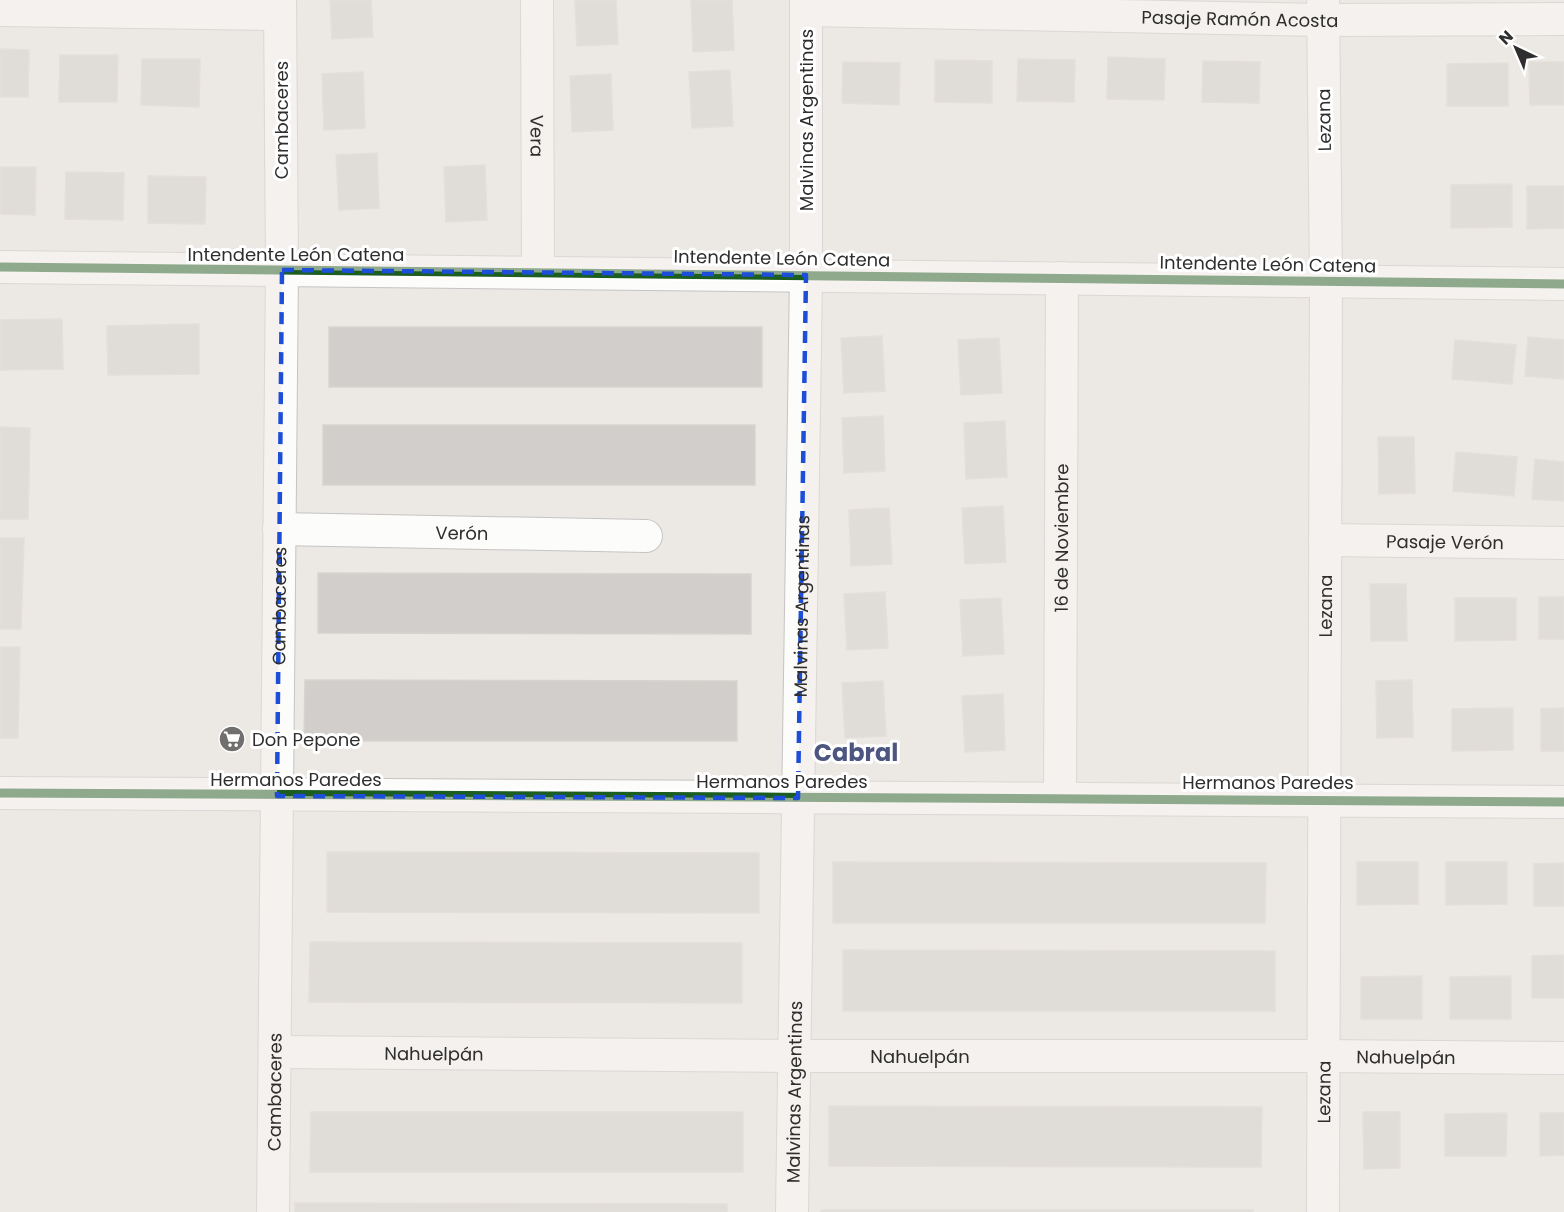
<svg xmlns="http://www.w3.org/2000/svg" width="1564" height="1212" font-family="Poppins,sans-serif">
  <rect width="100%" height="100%" fill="#ece8e4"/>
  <path fill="#d1cecb" stroke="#d7d4d0" stroke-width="1.5" d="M330,0H371L373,37L332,39Z
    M575,0H616L618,44L577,46Z
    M691,0H732L734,50L693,52Z
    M0,49L29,50L28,97H0Z
    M60,55H118L117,102H59Z
    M1108,57L1165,59L1164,100L1107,99Z
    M142,59H200L199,107L141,105Z
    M1018,59L1075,60L1074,102L1017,101Z
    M935,60L992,61V103L935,102Z
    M1203,61L1260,62L1259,103L1202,102Z
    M843,62L900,63L899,105L842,103Z
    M1529,62H1564V105H1530Z
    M1508,63V106H1447V64Z
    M730,70L733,126L692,128L689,72Z
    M363,72L365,128L324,130L322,74Z
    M611,74L613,130L572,132L570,76Z
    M377,153L379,208L339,210L336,155Z
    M485,165L487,220L446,222L444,167Z
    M0,167H36L35,215L0,214Z
    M66,172L124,173L123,220L65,219Z
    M148,176L206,177L205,224L148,223Z
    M1512,184V227L1451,228V185Z
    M1527,186H1564V228L1527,229Z
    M62,319L63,369L0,370V320Z
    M199,324V374L108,375L107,326Z
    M329,327H762V387H329Z
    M882,336L885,391L844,393L841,338Z
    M1528,337L1564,340V379L1525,376Z
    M999,338L1002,393L961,395L958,340Z
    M1455,340L1516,345L1512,384L1452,379Z
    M883,416L885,471L844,473L842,418Z
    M1005,421L1007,477L966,479L964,423Z
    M323,425H755V485H323Z
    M0,427L30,428L28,519H0Z
    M1378,437H1414L1415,493L1379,494Z
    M1456,452L1517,457L1514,496L1453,491Z
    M1535,459L1564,462V501L1532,499Z
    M1003,506L1006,562L965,564L962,508Z
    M889,508L892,564L851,566L849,510Z
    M0,538H24L21,629H0Z
    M318,573L751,574V634L318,633Z
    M1370,584H1406L1407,641H1371Z
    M885,592L888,648L847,650L844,594Z
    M1539,597H1564V639H1539Z
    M1001,598L1004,654L963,656L960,600Z
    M1455,598H1516V640L1455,641Z
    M0,647H20L18,738H0Z
    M305,680L737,681V741H304Z
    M1412,680L1413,737L1377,738L1376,681Z
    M883,681L886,736L845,738L842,683Z
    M1003,694L1005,750L965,752L962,696Z
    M1513,708V750L1452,751V709Z
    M1564,708V751H1541V709Z
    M327,852L759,853V913L327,912Z
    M833,862L1266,863L1265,923H833Z
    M1357,862H1418V904L1357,905Z
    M1446,862H1507V904L1446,905Z
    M1564,863V906H1534V864Z
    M310,942L742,943V1003L309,1002Z
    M843,950L1275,951V1011H843Z
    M1564,955V998H1532V956Z
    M1422,976V1019H1361V977Z
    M1511,976V1019H1450V977Z
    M829,1106L1262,1107L1261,1167L829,1166Z
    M311,1112H743V1172H310Z
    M1363,1112H1400V1168L1364,1169Z
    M1507,1113L1506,1156H1445V1114Z
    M1540,1113H1564V1155L1540,1156Z
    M295,1203L727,1204V1212H295Z
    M821,1210H1253V1212H821Z"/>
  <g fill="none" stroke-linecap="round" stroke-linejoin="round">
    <defs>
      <g id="minor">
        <path id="s1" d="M537,0L538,272"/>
        <path d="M0,10L280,14"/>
        <path id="s2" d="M806,10L1323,20L1564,19"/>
        <path d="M0,267L1564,284"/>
        <path id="s3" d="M279,529L646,536"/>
        <path id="s4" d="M1325,540L1564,543"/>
        <path d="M0,793C521,799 1043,795 1564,802"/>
        <path id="s5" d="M1060,798L1062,278"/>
        <path id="s6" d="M275,1052L795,1056H1323L1564,1058"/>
        <path id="s7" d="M273,1212L282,270L280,0"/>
        <path id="s8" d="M792,1212L806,275V0"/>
        <path id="s9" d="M1323,1212L1326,281L1323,0"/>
      </g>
    </defs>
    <use href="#minor" stroke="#c5c4c5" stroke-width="34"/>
    <use href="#minor" stroke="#fcfcfb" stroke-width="32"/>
    <defs>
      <path id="cycleway" d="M0,267L1564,284
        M0,793C521,799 1043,795 1564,802"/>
    </defs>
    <use href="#cycleway" stroke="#fff" stroke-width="13"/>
    <use href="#cycleway" stroke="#1b5e20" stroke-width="9"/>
  </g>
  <path d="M0 0H1564V1212H0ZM282,270L806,275L798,798L277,796Z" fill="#ece8e4" fill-opacity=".55" fill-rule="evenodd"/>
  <path fill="none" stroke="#1d4ed8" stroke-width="4.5" stroke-dasharray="12 8" stroke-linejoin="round" d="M282,270L806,275L798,798L277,796Z"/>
  <defs>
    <symbol id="supermarket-disc" viewBox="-11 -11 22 22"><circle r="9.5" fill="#706f6e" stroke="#fff"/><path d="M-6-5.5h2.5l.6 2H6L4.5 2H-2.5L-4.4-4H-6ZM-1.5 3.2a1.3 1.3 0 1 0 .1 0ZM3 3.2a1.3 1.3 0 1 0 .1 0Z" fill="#fff"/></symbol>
  </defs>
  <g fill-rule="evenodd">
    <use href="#supermarket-disc" x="217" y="724" width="30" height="30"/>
  </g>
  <g text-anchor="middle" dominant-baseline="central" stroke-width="6" stroke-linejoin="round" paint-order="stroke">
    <g font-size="18" fill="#2e2e2e" stroke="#fff">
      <text stroke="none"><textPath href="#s2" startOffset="434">Pasaje Ramón Acosta</textPath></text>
      <text transform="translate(281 120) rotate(-90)">Cambaceres</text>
      <text transform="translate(806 120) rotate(-90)">Malvinas Argentinas</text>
      <text transform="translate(1324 120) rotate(-91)">Lezana</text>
      <text stroke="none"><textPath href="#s1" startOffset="136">Vera</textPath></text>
      <text x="296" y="254">Intendente León Catena</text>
      <text transform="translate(782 258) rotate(1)">Intendente León Catena</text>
      <text transform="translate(1268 264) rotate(1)">Intendente León Catena</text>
      <text stroke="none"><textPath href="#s3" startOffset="183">Verón</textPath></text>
      <text stroke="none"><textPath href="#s5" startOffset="260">16 de Noviembre</textPath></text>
      <text stroke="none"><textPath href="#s4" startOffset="120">Pasaje Verón</textPath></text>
      <text stroke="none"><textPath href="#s7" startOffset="606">Cambaceres</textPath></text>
      <text stroke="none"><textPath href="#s8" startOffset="606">Malvinas Argentinas</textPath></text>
      <text stroke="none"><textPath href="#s9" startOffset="606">Lezana</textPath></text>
      <text x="296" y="779">Hermanos Paredes</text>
      <text x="782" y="781">Hermanos Paredes</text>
      <text x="1268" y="782">Hermanos Paredes</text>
      <text stroke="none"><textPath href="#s6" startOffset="159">Nahuelpán</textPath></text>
      <text stroke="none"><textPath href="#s6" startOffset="645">Nahuelpán</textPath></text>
      <text stroke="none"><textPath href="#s6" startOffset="1131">Nahuelpán</textPath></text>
      <text stroke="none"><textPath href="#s7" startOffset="120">Cambaceres</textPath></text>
      <text stroke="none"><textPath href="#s8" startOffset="120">Malvinas Argentinas</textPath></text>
      <text stroke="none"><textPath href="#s9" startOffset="120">Lezana</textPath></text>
    </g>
    <g font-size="18" fill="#2e2e2e" stroke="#fff" text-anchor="start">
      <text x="252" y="739">Don Pepone</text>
    </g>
    <g font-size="24" font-weight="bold" fill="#4d5680" stroke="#fff">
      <text x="856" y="752">Cabral</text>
    </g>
  </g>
  <g transform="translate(1516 48) rotate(316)" stroke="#ffffff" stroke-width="4.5" paint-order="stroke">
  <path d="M0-4.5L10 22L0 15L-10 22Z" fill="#2e2e2e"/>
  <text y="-9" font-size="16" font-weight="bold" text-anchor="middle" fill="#2e2e2e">N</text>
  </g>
</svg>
